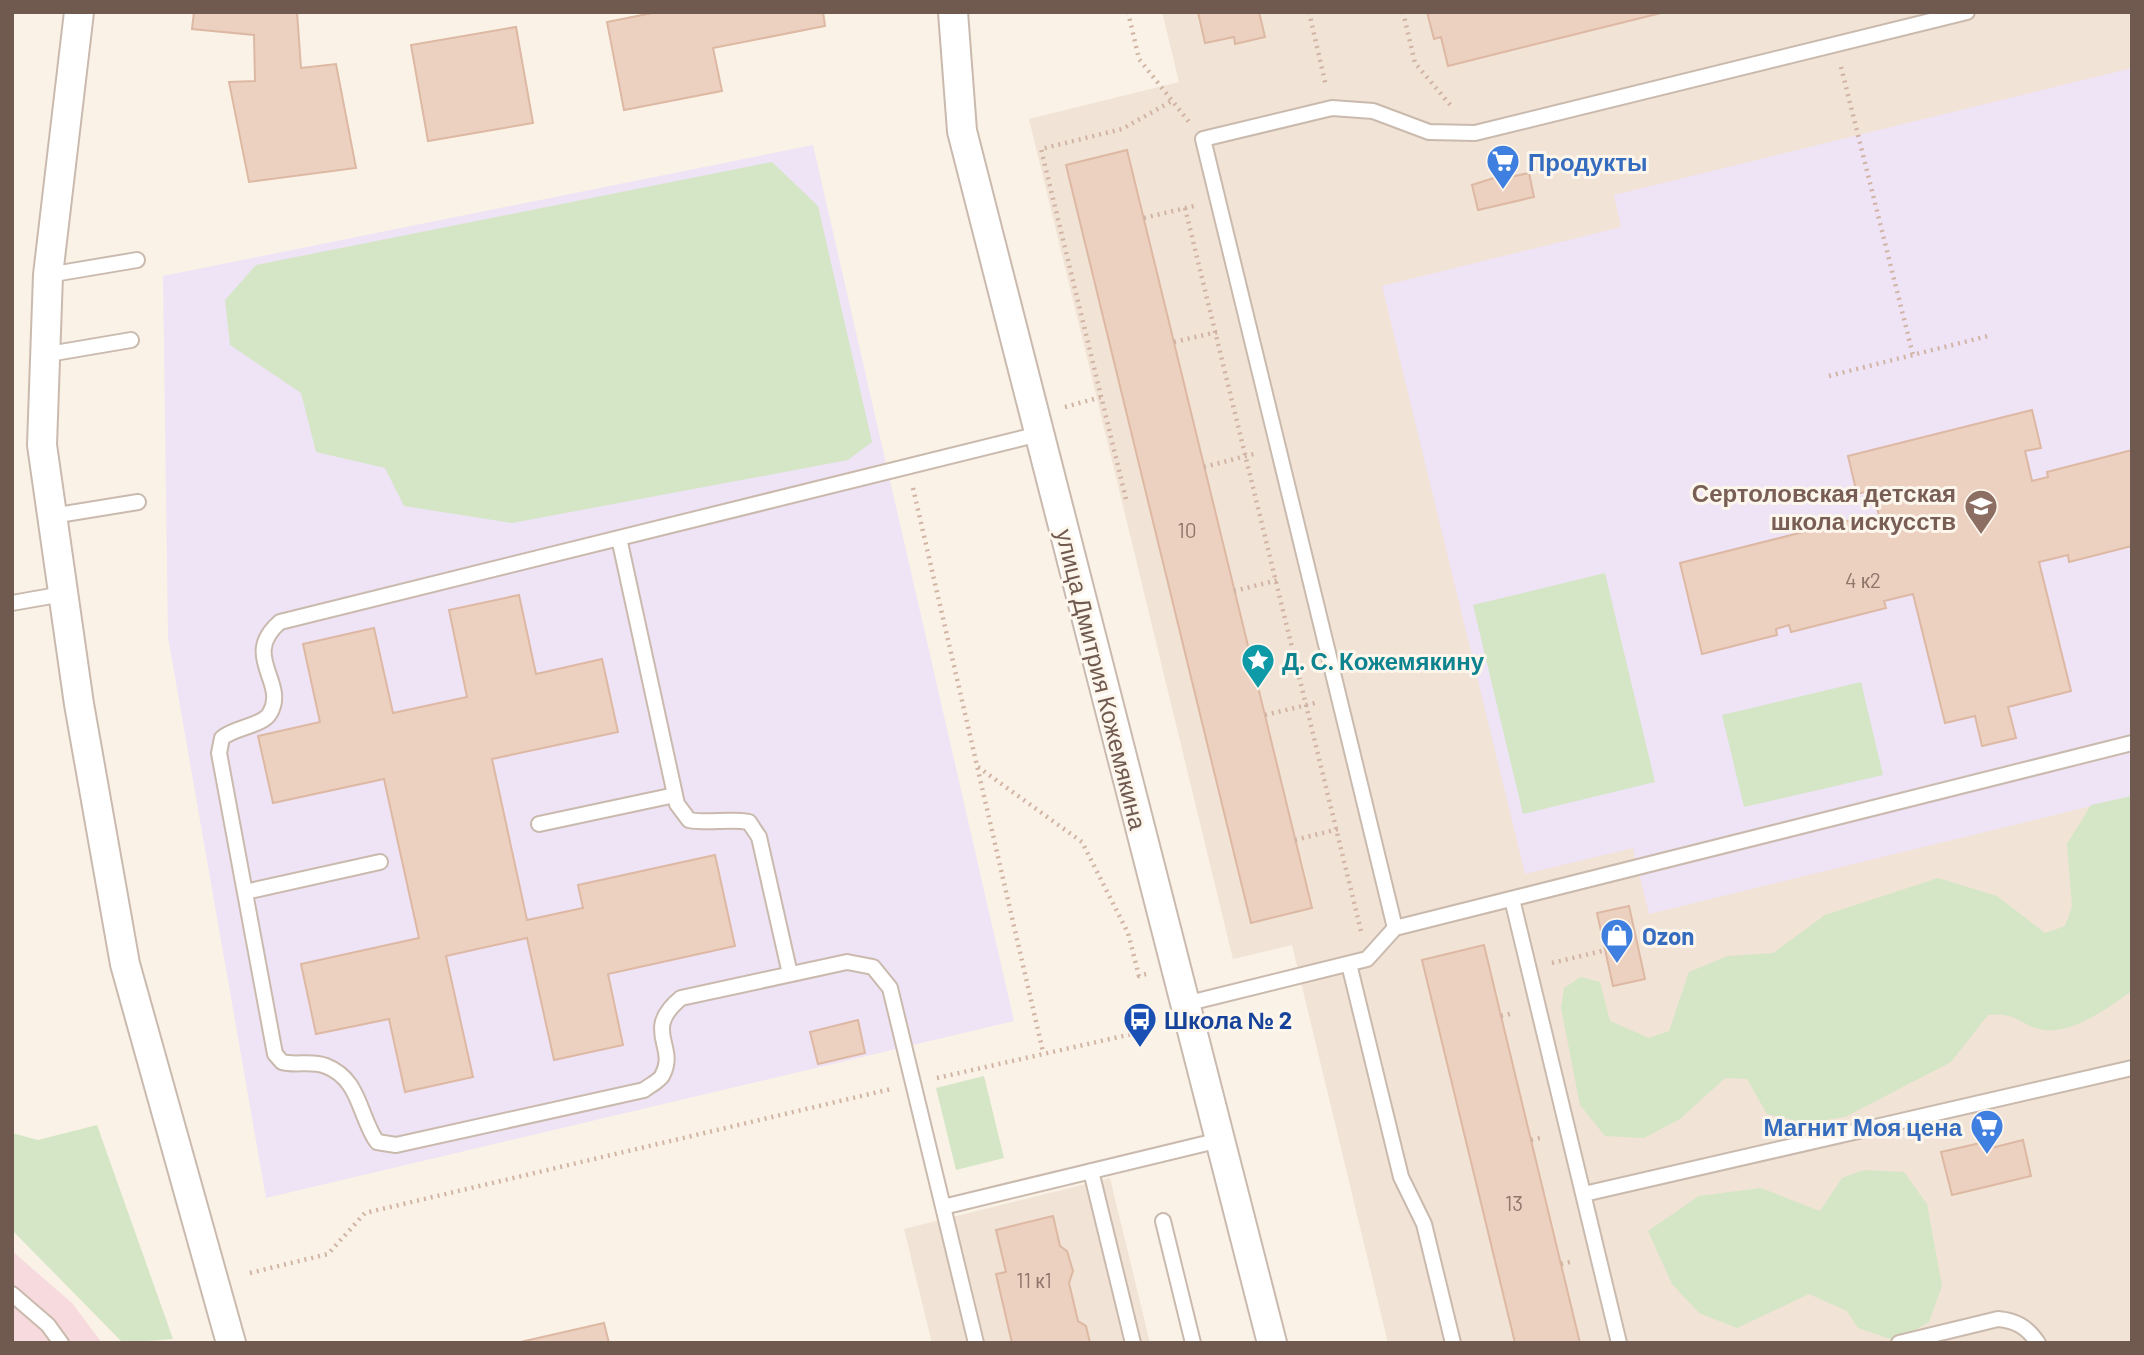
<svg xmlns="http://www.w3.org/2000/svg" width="2144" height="1355" font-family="Barlow,sans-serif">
  <rect width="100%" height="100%" fill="#faf2e6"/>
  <path fill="#f1e3d5" d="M1162,12H2132V1343H1388L1292,945L1233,959L1029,119L1179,82Z
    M1110,1178L1150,1343H932L904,1229Z"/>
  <path fill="#efe3f6" d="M2132,68V796L1649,914L1633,848L1525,874L1382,286L1621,227L1614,195Z
    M813,145L1014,1021L266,1198L168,637L163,276Z"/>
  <path fill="#f7dade" d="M12,1251L72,1303L102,1343H12Z"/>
  <path fill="#d4e6c6" d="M772,162L818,206L872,442L848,460L512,523L404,506L385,468L316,452L301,393L230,345L225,300L256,265Z
    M1605,573L1655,782L1523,814L1473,605Z
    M1861,682L1883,775L1744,807L1722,715Z
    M2132,796V991C2109,1007 2073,1034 2044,1030C2021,1027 2020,1012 1988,1015L1951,1062L1845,1117L1805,1123L1767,1114L1747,1079L1725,1078L1680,1119L1644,1138L1605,1136L1580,1105L1561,1008L1564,988L1581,977L1600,982L1610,1021L1649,1038L1669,1031L1689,972L1728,956L1773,953L1825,915L1938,878L1997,896L2045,933L2065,926L2072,907L2067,844L2091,805Z
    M984,1076L1004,1158L956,1170L936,1088Z
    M97,1125L173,1339L123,1343L12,1230V1133L38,1140Z
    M1864,1170L1904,1172L1927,1204L1942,1286L1929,1322L1896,1341L1858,1328L1847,1311L1809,1294L1737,1328L1699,1313L1672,1284L1648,1231L1699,1196L1761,1188L1820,1211L1842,1178Z"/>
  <path fill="#ecd1c1" stroke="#ddb8a3" stroke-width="2" d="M194,12H297L301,68L336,64L356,168L249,182L229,82L255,81L254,35L192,29Z
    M657,12H823L825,26L713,48L722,91L624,110L607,22Z
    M1198,12H1259L1265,37L1235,44L1234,37L1205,43Z
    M1427,12H1665L1448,66L1441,37L1434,39Z
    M516,27L533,123L428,141L411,45Z
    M1127,150L1312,908L1251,923L1066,165Z
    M1529,173L1534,197L1478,210L1472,185L1500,176L1505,175V178Z
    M2032,410L2041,448L2025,451L2032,481L2048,477L2047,472L2132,450V546L2069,562L2068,555L2039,562L2071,691L2008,707L2016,738L1982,746L1975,716L1945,723L1913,594L1884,601L1886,608L1791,632L1789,625L1776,629L1777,635L1702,654L1680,563L1863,517L1865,524L1880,520L1873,490L1857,494L1848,456Z
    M519,595L536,674L602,659L618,732L492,759L527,920L583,908L578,885L715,855L735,946L608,974L623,1045L554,1060L527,938L446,956L473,1077L405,1092L389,1019L316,1034L301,964L419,938L384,779L273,803L258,736L320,722L303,644L374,628L393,713L467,697L449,610Z
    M1629,906L1645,979L1613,986L1597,913Z
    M1484,945L1501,1016L1580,1343H1515L1422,960Z
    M858,1020L865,1053L818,1064L810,1032Z
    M2023,1140L2031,1176L1952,1195L1941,1152L1989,1141L1991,1148Z
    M1053,1216L1060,1246L1067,1251L1073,1271L1069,1283L1078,1321L1086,1326L1090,1343H1012L996,1274L1006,1272L996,1230Z
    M604,1323L609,1343H516Z"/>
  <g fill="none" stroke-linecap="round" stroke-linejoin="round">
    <defs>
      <path id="service" d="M48,275L137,260
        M43,355L131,340
        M52,516L138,502
        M619,538L677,804L689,820C710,824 728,818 749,822L759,837L790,974
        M12,603L63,594
        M539,824L675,795
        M245,892L380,862
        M1512,899L1619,1343
        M1395,928L1203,139L1332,108L1373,111L1429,132L1475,133L1967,12
        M1349,964L1401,1177L1424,1224L1453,1343
        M1185,1004L1367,959L1395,928L2132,743
        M1091,1171L1133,1343
        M1584,1194L2132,1068
        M943,1207L1220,1140
        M1163,1221L1193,1343
        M12,1294L48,1325L61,1343
        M976,1343L890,988L873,967L847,962L681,998C641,1031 679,1046 662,1076C659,1081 649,1086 644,1090L396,1145L377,1142C359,1116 360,1079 326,1066C311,1060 296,1066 282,1062L275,1054L219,753L222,738C235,727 263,726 270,713C288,682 240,656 280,622L1039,434
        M1899,1343L1998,1319C2017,1321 2027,1327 2038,1343"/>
      <path id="minor" d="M79,12L48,275L42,445L79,704L125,964L231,1343
        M953,12L962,131L1272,1343"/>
    </defs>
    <use href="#service" stroke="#cabaae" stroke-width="18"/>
    <use href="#minor" stroke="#cabaae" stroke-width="32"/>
    <path stroke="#d1b4a4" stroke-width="4.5" stroke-dasharray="2 5" stroke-linecap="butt" d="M1128,12L1139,59L1189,122
      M1309,12L1326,86
      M1403,12L1415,63L1452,107
      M1841,67L1913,355
      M1185,208L1361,931
      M1144,218L1194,206
      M1174,342L1217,332
      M1829,376L1992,335
      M1065,407L1101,397
      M1204,467L1254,454
      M913,488L1043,1052
      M1126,499L1041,149L1122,129L1172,101
      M1234,591L1278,580
      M1265,715L1315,703
      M978,767L1082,842L1128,933L1139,976L1146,974
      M1295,840L1338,829
      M1552,963L1606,950
      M1501,1016L1514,1013
      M937,1078L1141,1032
      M1531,1140L1544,1137
      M1561,1264L1574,1261
      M250,1273L328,1254L365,1213L891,1089"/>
    <use href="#service" stroke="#fff" stroke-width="14"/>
    <use href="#minor" stroke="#fff" stroke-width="28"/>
  </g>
  <defs>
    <symbol id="supermarket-pin" viewBox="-11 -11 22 30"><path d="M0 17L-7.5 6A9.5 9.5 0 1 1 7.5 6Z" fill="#3f7fe0" stroke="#fdf6ec"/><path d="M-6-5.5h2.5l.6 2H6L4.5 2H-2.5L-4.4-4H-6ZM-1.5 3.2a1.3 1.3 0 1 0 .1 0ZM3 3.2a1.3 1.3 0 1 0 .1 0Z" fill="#fff"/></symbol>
    <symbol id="school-pin" viewBox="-11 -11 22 30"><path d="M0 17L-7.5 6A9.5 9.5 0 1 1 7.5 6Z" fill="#8d6e63" stroke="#fdf6ec"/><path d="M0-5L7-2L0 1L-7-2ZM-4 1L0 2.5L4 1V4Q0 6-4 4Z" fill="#fff"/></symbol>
    <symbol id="sight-pin" viewBox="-11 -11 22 30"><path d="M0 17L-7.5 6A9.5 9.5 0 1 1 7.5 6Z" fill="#0f9aa8" stroke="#fdf6ec"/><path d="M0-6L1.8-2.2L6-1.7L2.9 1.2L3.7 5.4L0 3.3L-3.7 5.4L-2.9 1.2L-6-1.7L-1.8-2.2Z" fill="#fff"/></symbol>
    <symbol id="shop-pin" viewBox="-11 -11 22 30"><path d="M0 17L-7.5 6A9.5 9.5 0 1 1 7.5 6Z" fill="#3f7fe0" stroke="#fdf6ec"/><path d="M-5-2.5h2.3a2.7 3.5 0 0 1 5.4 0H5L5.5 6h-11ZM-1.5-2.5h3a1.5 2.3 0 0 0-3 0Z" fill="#fff"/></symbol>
    <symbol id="bus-pin" viewBox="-11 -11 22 30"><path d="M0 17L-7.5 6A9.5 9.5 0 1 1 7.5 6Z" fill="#1a4fb4" stroke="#fdf6ec"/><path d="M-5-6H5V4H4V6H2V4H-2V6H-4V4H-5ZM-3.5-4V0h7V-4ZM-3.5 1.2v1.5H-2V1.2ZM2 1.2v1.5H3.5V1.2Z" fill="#fff"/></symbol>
  </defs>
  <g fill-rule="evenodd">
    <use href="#supermarket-pin" x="1484" y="142" width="38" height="52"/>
    <use href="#school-pin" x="1962" y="487" width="38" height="52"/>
    <use href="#sight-pin" x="1239" y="641" width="38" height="52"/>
    <use href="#shop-pin" x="1598" y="916" width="38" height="52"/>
    <use href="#bus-pin" x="1121" y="1000" width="38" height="52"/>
    <use href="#supermarket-pin" x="1968" y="1107" width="38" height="52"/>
  </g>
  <g text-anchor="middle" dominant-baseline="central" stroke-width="6" stroke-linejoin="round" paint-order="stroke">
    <g font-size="21" fill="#8f776b">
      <text x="1187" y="529">10</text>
      <text x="1863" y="579">4 к2</text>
      <text x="1514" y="1202">13</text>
      <text x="1034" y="1279">11 к1</text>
    </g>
    <g font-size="24" font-weight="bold" fill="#366cbe" stroke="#fdf6ec" text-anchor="start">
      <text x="1528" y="161">Продукты</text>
      <text x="1642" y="935">Ozon</text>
      <text x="1962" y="1126" text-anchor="end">Магнит Моя цена</text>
    </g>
    <g font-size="24" font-weight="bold" fill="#785e54" stroke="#fdf6ec" text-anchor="end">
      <text x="1956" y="492">Сертоловская детская<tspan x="1956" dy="28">школа искусств</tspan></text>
    </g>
    <g font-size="24" font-weight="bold" fill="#0d838f" stroke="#fdf6ec" text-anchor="start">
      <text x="1282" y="660">Д. С. Кожемякину</text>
    </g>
    <g font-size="24" fill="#70594e" stroke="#fdf6ec">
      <text transform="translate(1102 679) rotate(76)">улица Дмитрия Кожемякина</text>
    </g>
    <g font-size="24" font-weight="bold" fill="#164399" stroke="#fdf6ec" text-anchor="start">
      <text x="1164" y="1019">Школа № 2</text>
    </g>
  </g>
  <rect width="2144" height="1355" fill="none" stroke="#70594e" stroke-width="28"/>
</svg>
